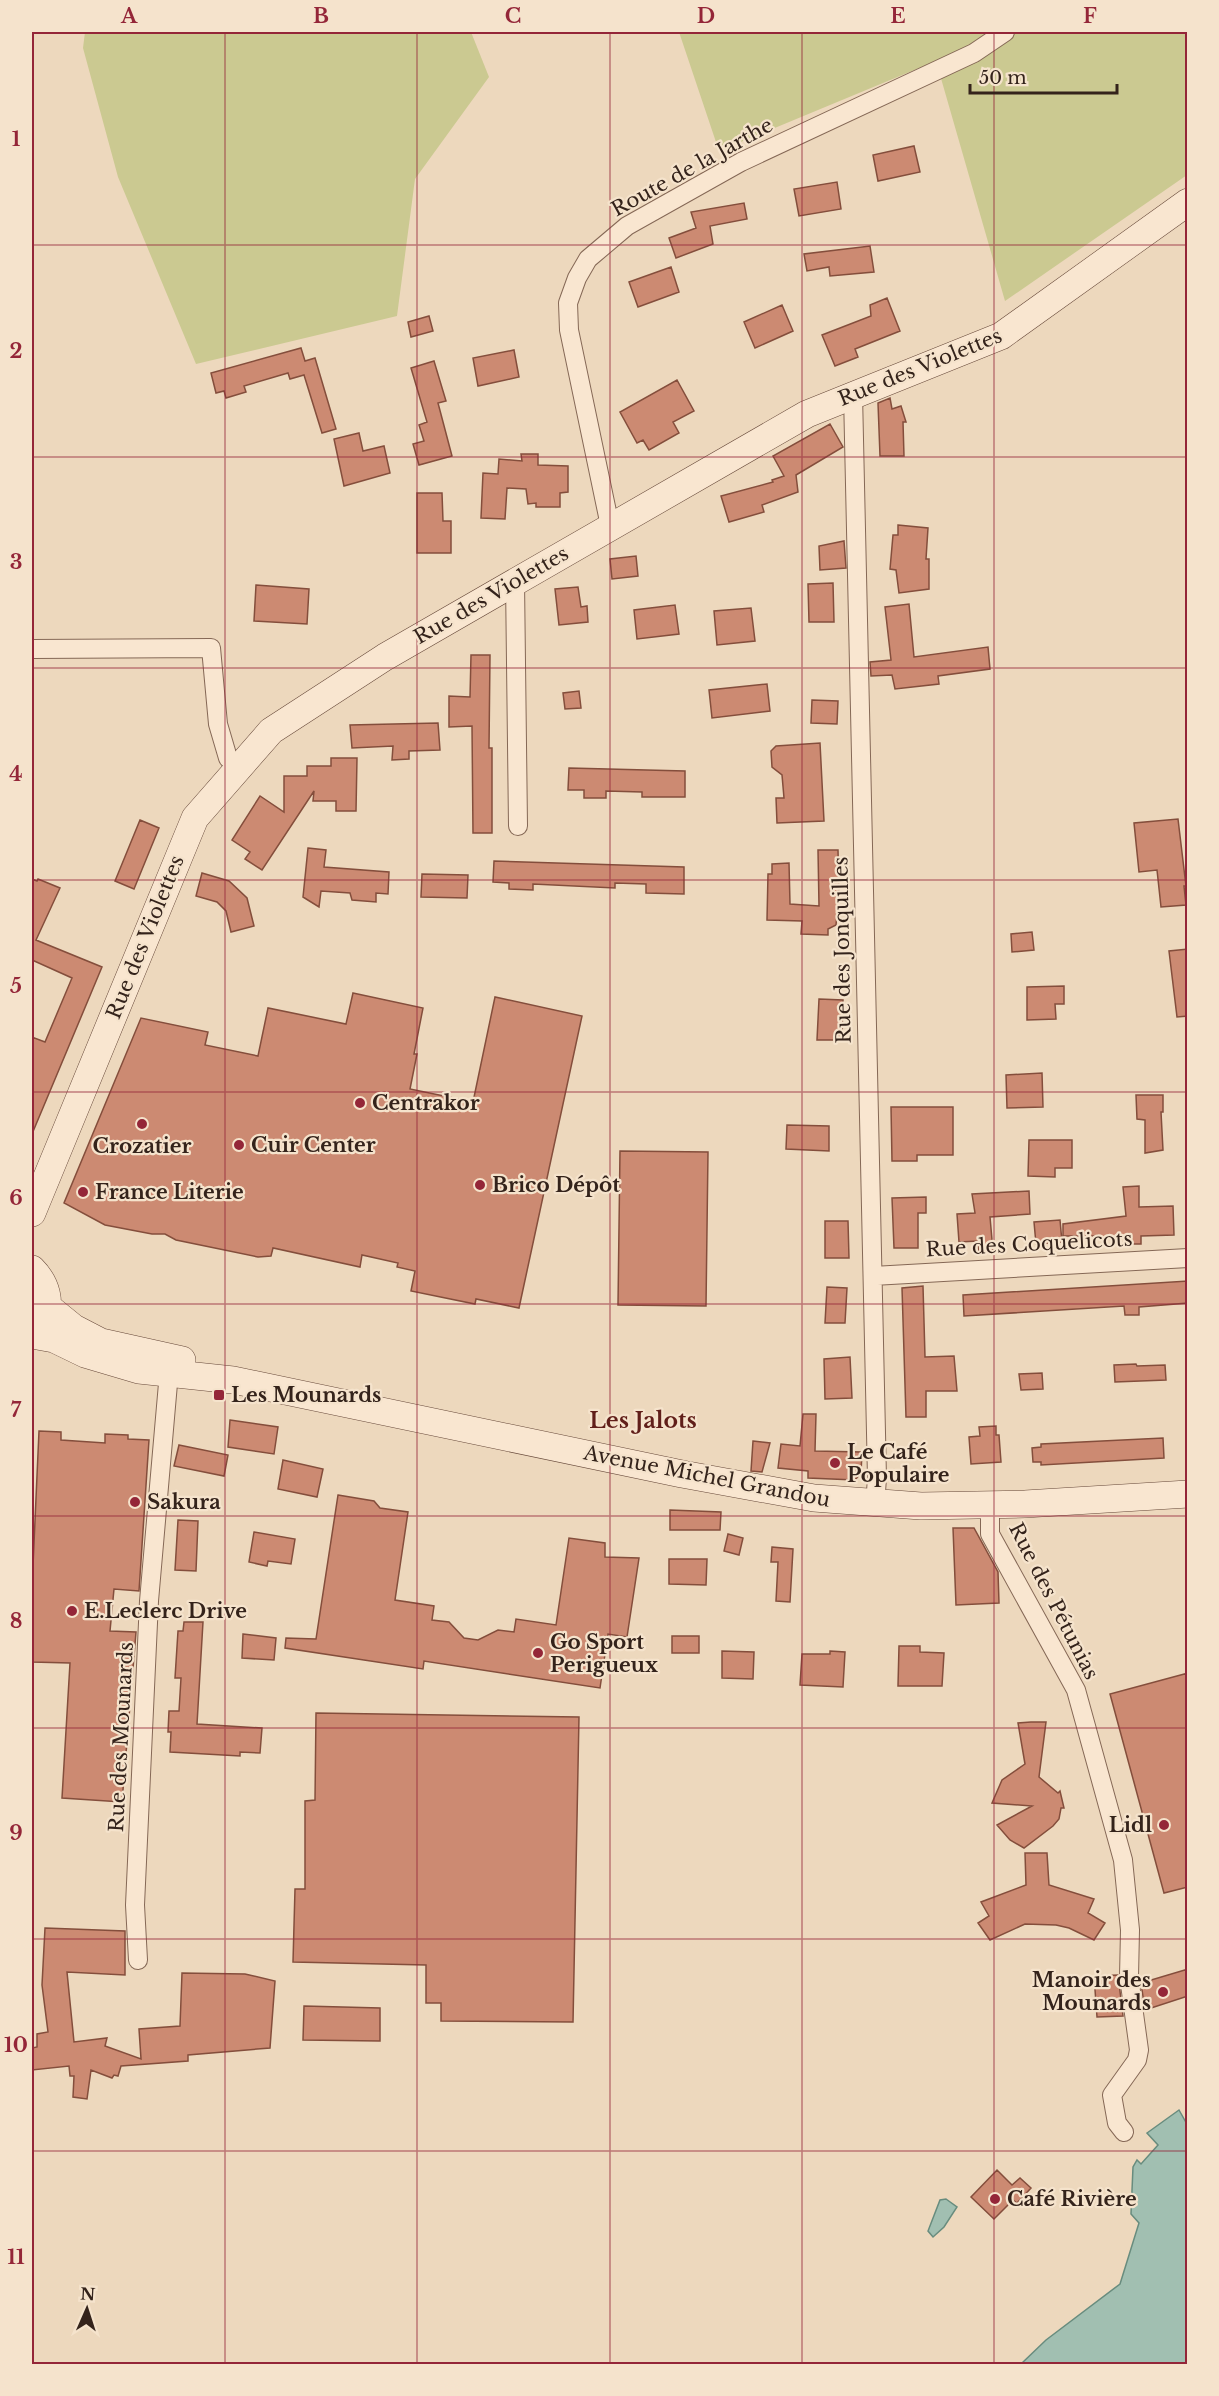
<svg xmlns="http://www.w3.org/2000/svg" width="1219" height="2396" font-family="'Libre Baskerville',serif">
  <rect width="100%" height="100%" fill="#edd8bd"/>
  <path fill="#cbc991" d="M85,32H471L489,77L415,179L397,316L196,364L118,177L83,48Z
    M679,32H1187V175L1005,301L936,61L719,151Z"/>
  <path fill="#a1bfb1" stroke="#688c7e" stroke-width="1.5" d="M1179,2110L1188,2126L1187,2364H1021L1046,2340L1120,2284L1139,2223L1131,2214L1133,2167L1137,2160L1141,2164L1158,2145L1147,2133Z
    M946,2199L957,2207L944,2227L933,2237L928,2231L940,2200Z"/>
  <path fill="#cc8a72" stroke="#844e3c" stroke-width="1.5" d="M914,146L920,172L878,181L873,155Z
    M837,182L841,209L799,216L794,189Z
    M744,203L747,219L710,226L713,244L676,258L669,238L696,228L691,212Z
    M870,246L874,272L830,276L829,267L807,271L804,254Z
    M671,267L679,292L638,307L629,282Z
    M887,298L900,331L855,349L858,357L835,366L822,335L871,316L870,305Z
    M782,305L793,331L755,348L744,322Z
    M429,316L433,331L411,337L408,322Z
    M301,348L305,361L315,358L336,429L322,433L304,375L290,379L288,373L244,386L246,392L226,398L224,391L216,393L211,373Z
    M514,350L519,377L478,386L473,358Z
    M434,361L446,401L438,403L452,456L419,465L413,444L424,441L419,425L427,422L411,368Z
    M677,380L694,411L673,422L679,433L649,450L643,440L637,443L620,412Z
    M890,398L892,409L901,406L906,422H903L904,456H880L878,403Z
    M830,424L843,447L796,475L798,492L762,505L764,512L729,522L721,496L773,482L772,480L784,476L773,456Z
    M359,433L363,451L384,446L390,473L344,486L334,439Z
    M521,454H538V465L568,466V492L560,493V507H536V503L528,504L526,489L507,488L505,519L481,518L483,473L498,474L499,459L522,461Z
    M417,493H442L443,521H451V553H417Z
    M898,525L928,528L926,559H929V589L899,593L896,570L890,569L893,535H898Z
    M844,541L846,568L820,570L819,546Z
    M636,556L638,576L612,579L610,559Z
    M833,583L834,622H809L808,584Z
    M256,585L309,589L307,624L254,621Z
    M578,587L581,607L587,606L588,622L559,625L555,589Z
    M909,604L914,657L988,647L990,669L938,676L939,684L895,689L892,675L871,676L870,662L891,660L885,607Z
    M675,605L679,634L637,639L634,610Z
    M751,608L755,641L717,645L714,611Z
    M471,655H490L489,748H492V833H473L472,726L449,727V696L470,697Z
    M767,684L770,711L712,718L709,690Z
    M579,691L581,708L565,709L563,693Z
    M812,700L838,701L837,724L811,723Z
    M438,723L440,750L409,751V759L392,760L393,746L352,748L350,725Z
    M820,743L824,821L777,823L776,798H784L782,775L772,767L771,751L776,746Z
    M331,758H357L356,811H336V801H313L314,791L262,870L245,859L250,852L232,840L260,796L284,812V776H307V766H331Z
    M569,768L685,771V797H642V792L606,791V798H584V790H568Z
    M1178,819L1186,886H1184L1186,905L1161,907L1157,870L1139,872L1134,823Z
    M140,820L159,828L134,889L115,881Z
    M308,848L326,850L324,867L389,872L388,894L376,893V902L352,900L350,893L321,891L319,907L303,897Z
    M818,850H838L839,894L836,925L828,929V935L801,934L802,921L767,920L768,874H772V864L789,863L790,904L819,906Z
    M494,861L684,867V894L646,893V884L615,883V888L533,884V890L509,889V883L493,882Z
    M202,873L229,881L247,898L254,926L231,932L226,911L217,902L196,896Z
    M422,874L468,875L467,898L421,897Z
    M32,879L37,881L38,879L60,888L36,940L102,967L32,1134V1037L45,1042L72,978L32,960Z
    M1032,932L1034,950L1012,952L1011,934Z
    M1188,949V1016L1177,1017L1169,951Z
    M1064,986V1004H1055L1056,1019L1027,1020V987Z
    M353,993L423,1008L414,1054H417L410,1089L473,1102L495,997L582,1016L519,1308L476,1299L475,1304L411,1291L415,1271L397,1267L398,1263L362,1255L360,1267L273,1248L271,1256L258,1257L176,1240L165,1234H152L105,1225L64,1203L141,1018L208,1032L205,1045L258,1056L268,1008L346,1024Z
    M819,999L843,1000L842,1040H817Z
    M1042,1073L1043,1107L1007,1108L1006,1075Z
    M1136,1095H1163V1112H1161L1163,1150L1145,1153V1120L1137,1119Z
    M891,1107H953V1155H917V1161H892Z
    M787,1125L829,1126V1151L786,1149Z
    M1029,1140H1072V1168H1055V1177L1028,1176Z
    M620,1151L708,1152L706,1306L618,1305Z
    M1139,1186V1207L1173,1206L1174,1235L1141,1236V1244H1128V1236L1097,1239L1096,1236H1063V1224L1126,1216L1123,1187Z
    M1029,1191L1030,1214L990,1217L993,1251L979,1253L978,1241L959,1242L957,1214L975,1213L972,1194Z
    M926,1197V1213H918V1248H894L892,1198Z
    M1060,1220L1062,1242L1036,1244L1034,1222Z
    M825,1221H848L849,1258H825Z
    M1188,1281V1303L1139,1307V1315H1125L1124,1306L964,1316L963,1295Z
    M923,1286L925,1357L954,1356L957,1391H926V1417H906L902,1288Z
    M827,1287L847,1288L845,1323H825Z
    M850,1357L852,1398L825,1399L824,1359Z
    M1136,1364L1137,1366L1165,1365L1166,1380L1115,1382L1114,1365Z
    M1042,1373L1043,1389L1021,1390L1019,1374Z
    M803,1414H816L815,1451L862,1452L861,1473L855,1480L808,1478V1471L778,1468L781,1444L800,1446Z
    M230,1420L278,1427L274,1454L228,1447Z
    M996,1426V1435H999L1001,1462L971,1464L969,1437L980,1436L979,1427Z
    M39,1431L61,1432V1440L105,1443V1434L128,1435V1439L149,1440L139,1591L114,1589L110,1631L136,1632L122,1802L62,1798L70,1663L32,1662V1588Z
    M1163,1438L1164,1458L1041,1465V1462H1033L1032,1448L1041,1447V1444Z
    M753,1441L770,1443L762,1472L751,1471Z
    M179,1445L228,1455L224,1476L174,1466Z
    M283,1460L323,1469L317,1497L278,1489Z
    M338,1495L374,1501L380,1508L408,1512L395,1600L434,1606L432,1620L449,1622L464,1638L478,1640L498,1630L514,1632L516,1619L556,1625L569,1538L605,1543V1557L639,1558L627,1637L608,1634L600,1688L424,1661L423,1669L285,1648L286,1638L316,1639Z
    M670,1510L721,1512L720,1530H670Z
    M178,1520L198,1521L196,1571L175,1570Z
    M953,1528H974L998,1572L999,1603L956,1605Z
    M254,1532L295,1539L291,1564L268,1561L267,1566L249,1562Z
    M728,1534L743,1538L739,1555L724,1551Z
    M772,1547L793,1549L790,1602L776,1601L778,1562H771Z
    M669,1559H707L706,1585L669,1584Z
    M184,1622H203L197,1724L262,1728L260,1753L240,1752V1756L170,1752L171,1732H168L169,1711H179L181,1678H175L178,1631H183Z
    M243,1634L276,1638L274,1660L242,1658Z
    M672,1636H699V1653H672Z
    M899,1646H920V1652L944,1653L942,1686H898Z
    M722,1651L754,1652L753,1679L722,1678Z
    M830,1651L845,1652L843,1687L800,1685L802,1654H830Z
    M1188,1673V1887L1164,1893L1110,1694Z
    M316,1713L579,1717L573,2022L441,2021V2003H426V1965L293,1962L295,1889H305V1801L315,1800Z
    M1031,1722H1046L1039,1777L1058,1793L1060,1791L1064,1808H1061L1059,1819L1053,1826L1024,1848L1010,1840L997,1825L1032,1806L992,1803L1002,1780L1025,1764L1018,1723Z
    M1025,1853H1047L1049,1885L1094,1899L1088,1913L1105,1923L1094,1940L1069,1928L1056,1925L1025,1924L990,1940L978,1923L989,1916L981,1902L1026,1885Z
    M45,1928L125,1931V1975L67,1972L74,2042L107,2038L105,2046L141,2059L139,2029L180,2026L182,1973L245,1974L275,1981L270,2048L188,2055V2061L121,2066L118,2076L114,2075L112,2078L91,2070L87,2099L73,2097L74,2076H70L69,2066L32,2070V2048L37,2047V2034L48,2032L42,1985Z
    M1188,1969V1996L1145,2010L1141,1983Z
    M1118,1975L1123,2016L1097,2017L1094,1976Z
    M304,2006L380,2008V2041L303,2040Z
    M997,2170L1012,2185L1020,2178L1031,2188L1017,2203L1013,2200L994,2219L971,2197Z"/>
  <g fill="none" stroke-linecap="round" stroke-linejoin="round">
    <defs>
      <path id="street" d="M853,394L877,1478L875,1505
        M610,526L569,330L568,303L577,278L588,259L627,226L741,162L974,53L1005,32
        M515,581L518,826
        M32,649L211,648L218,724L228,758L239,768
        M873,1276L1188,1258
        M990,1505V1534L1076,1690L1123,1860L1130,1930L1129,1977L1139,2050L1137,2060L1112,2095L1117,2123L1124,2132
        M138,1960L135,1905L149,1601L169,1372"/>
      <path id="secondary" d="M32,1213L195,818L271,731L385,657L807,414L1001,336L1188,202
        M32,1269C46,1283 53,1303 42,1322
        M47,1306L74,1328L101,1342L182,1360
        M32,1335L54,1339L85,1354L139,1370L233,1380L682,1474L814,1498L921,1506L1025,1504L1188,1494"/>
    </defs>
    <use href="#street" stroke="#856856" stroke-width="20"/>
    <use href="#secondary" stroke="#67493a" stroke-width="28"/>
    <use href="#street" stroke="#f9e6d0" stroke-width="18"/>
    <use href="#secondary" stroke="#f9e6d0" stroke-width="27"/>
  </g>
  <path fill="none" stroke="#942638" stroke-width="1.5" stroke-opacity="0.55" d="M225,32V2364M417,32V2364M610,32V2364M802,32V2364M994,32V2364M32,245H1188M32,457H1188M32,668H1188M32,880H1188M32,1092H1188M32,1304H1188M32,1516H1188M32,1728H1188M32,1939H1188M32,2151H1188"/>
  <g fill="#942638" stroke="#f5e3cc" stroke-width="2">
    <circle cx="360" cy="1103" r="6"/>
    <circle cx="142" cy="1124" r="6"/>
    <circle cx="239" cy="1145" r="6"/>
    <circle cx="480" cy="1185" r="6"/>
    <circle cx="83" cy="1192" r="6"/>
    <rect x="213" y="1389" width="12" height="12" rx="3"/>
    <circle cx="835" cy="1463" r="6"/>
    <circle cx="135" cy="1502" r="6"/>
    <circle cx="72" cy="1611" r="6"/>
    <circle cx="538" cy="1653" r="6"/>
    <circle cx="1164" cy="1825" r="6"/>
    <circle cx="1163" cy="1992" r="6"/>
    <circle cx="995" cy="2199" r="6"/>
  </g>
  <g text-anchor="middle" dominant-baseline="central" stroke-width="4.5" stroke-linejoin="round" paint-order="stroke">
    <g font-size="20" fill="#34231b" stroke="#f5e3cc">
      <text transform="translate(692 167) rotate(-29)">Route de la Jarthe</text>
      <text transform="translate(920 367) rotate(-22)">Rue des Violettes</text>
      <text transform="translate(491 595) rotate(-30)">Rue des Violettes</text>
      <text transform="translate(145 937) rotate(-68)">Rue des Violettes</text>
      <text transform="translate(842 950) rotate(-91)">Rue des Jonquilles</text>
      <text transform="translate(1029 1244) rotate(-3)">Rue des Coquelicots</text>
      <text transform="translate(707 1476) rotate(11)">Avenue Michel Grandou</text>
      <text transform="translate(1054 1601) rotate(63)">Rue des Pétunias</text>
      <text transform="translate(121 1737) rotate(-87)">Rue des Mounards</text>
    </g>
    <g font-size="20" font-weight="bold" fill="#34231b" stroke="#f5e3cc" text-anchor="start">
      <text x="372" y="1103">Centrakor</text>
      <text x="251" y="1145">Cuir Center</text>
      <text x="142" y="1146" text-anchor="middle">Crozatier</text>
      <text x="492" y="1185">Brico Dépôt</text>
      <text x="95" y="1192">France Literie</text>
      <text x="231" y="1395">Les Mounards</text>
      <text x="847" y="1452">Le Café<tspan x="847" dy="23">Populaire</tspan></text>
      <text x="147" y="1502">Sakura</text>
      <text x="84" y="1611">E.Leclerc Drive</text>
      <text x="550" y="1642">Go Sport<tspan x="550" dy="23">Perigueux</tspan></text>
      <text x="1152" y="1825" text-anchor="end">Lidl</text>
      <text x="1151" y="1980" text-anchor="end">Manoir des<tspan x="1151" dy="23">Mounards</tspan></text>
      <text x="1007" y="2199">Café Rivière</text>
    </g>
    <g font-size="22" font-weight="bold" fill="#611f1a" stroke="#f5e3cc">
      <text x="643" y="1420">Les Jalots</text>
    </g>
  </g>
  <rect width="1219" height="2396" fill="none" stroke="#f5e3cc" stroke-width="66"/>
  <g transform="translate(87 2309) rotate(3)" stroke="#f5e3cc" stroke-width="4.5" paint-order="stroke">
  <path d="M0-4.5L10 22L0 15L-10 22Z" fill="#34231b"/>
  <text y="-9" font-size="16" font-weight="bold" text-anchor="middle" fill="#34231b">N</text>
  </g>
  <path d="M970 84v9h147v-9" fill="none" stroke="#34231b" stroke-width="3"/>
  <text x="979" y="84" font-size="18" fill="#34231b" stroke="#f5e3cc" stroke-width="4.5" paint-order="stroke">50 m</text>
  <rect x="33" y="33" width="1153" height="2330" fill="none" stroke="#942638" stroke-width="2"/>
  <g font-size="20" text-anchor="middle" font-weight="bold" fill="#942638">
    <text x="129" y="23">A</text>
    <text x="321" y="23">B</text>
    <text x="513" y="23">C</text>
    <text x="706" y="23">D</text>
    <text x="898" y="23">E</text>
    <text x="1090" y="23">F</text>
    <text x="16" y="146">1</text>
    <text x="16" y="358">2</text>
    <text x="16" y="569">3</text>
    <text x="16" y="781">4</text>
    <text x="16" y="993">5</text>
    <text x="16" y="1205">6</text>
    <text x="16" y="1417">7</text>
    <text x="16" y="1628">8</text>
    <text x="16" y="1840">9</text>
    <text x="16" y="2052">10</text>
    <text x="16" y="2264">11</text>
  </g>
</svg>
